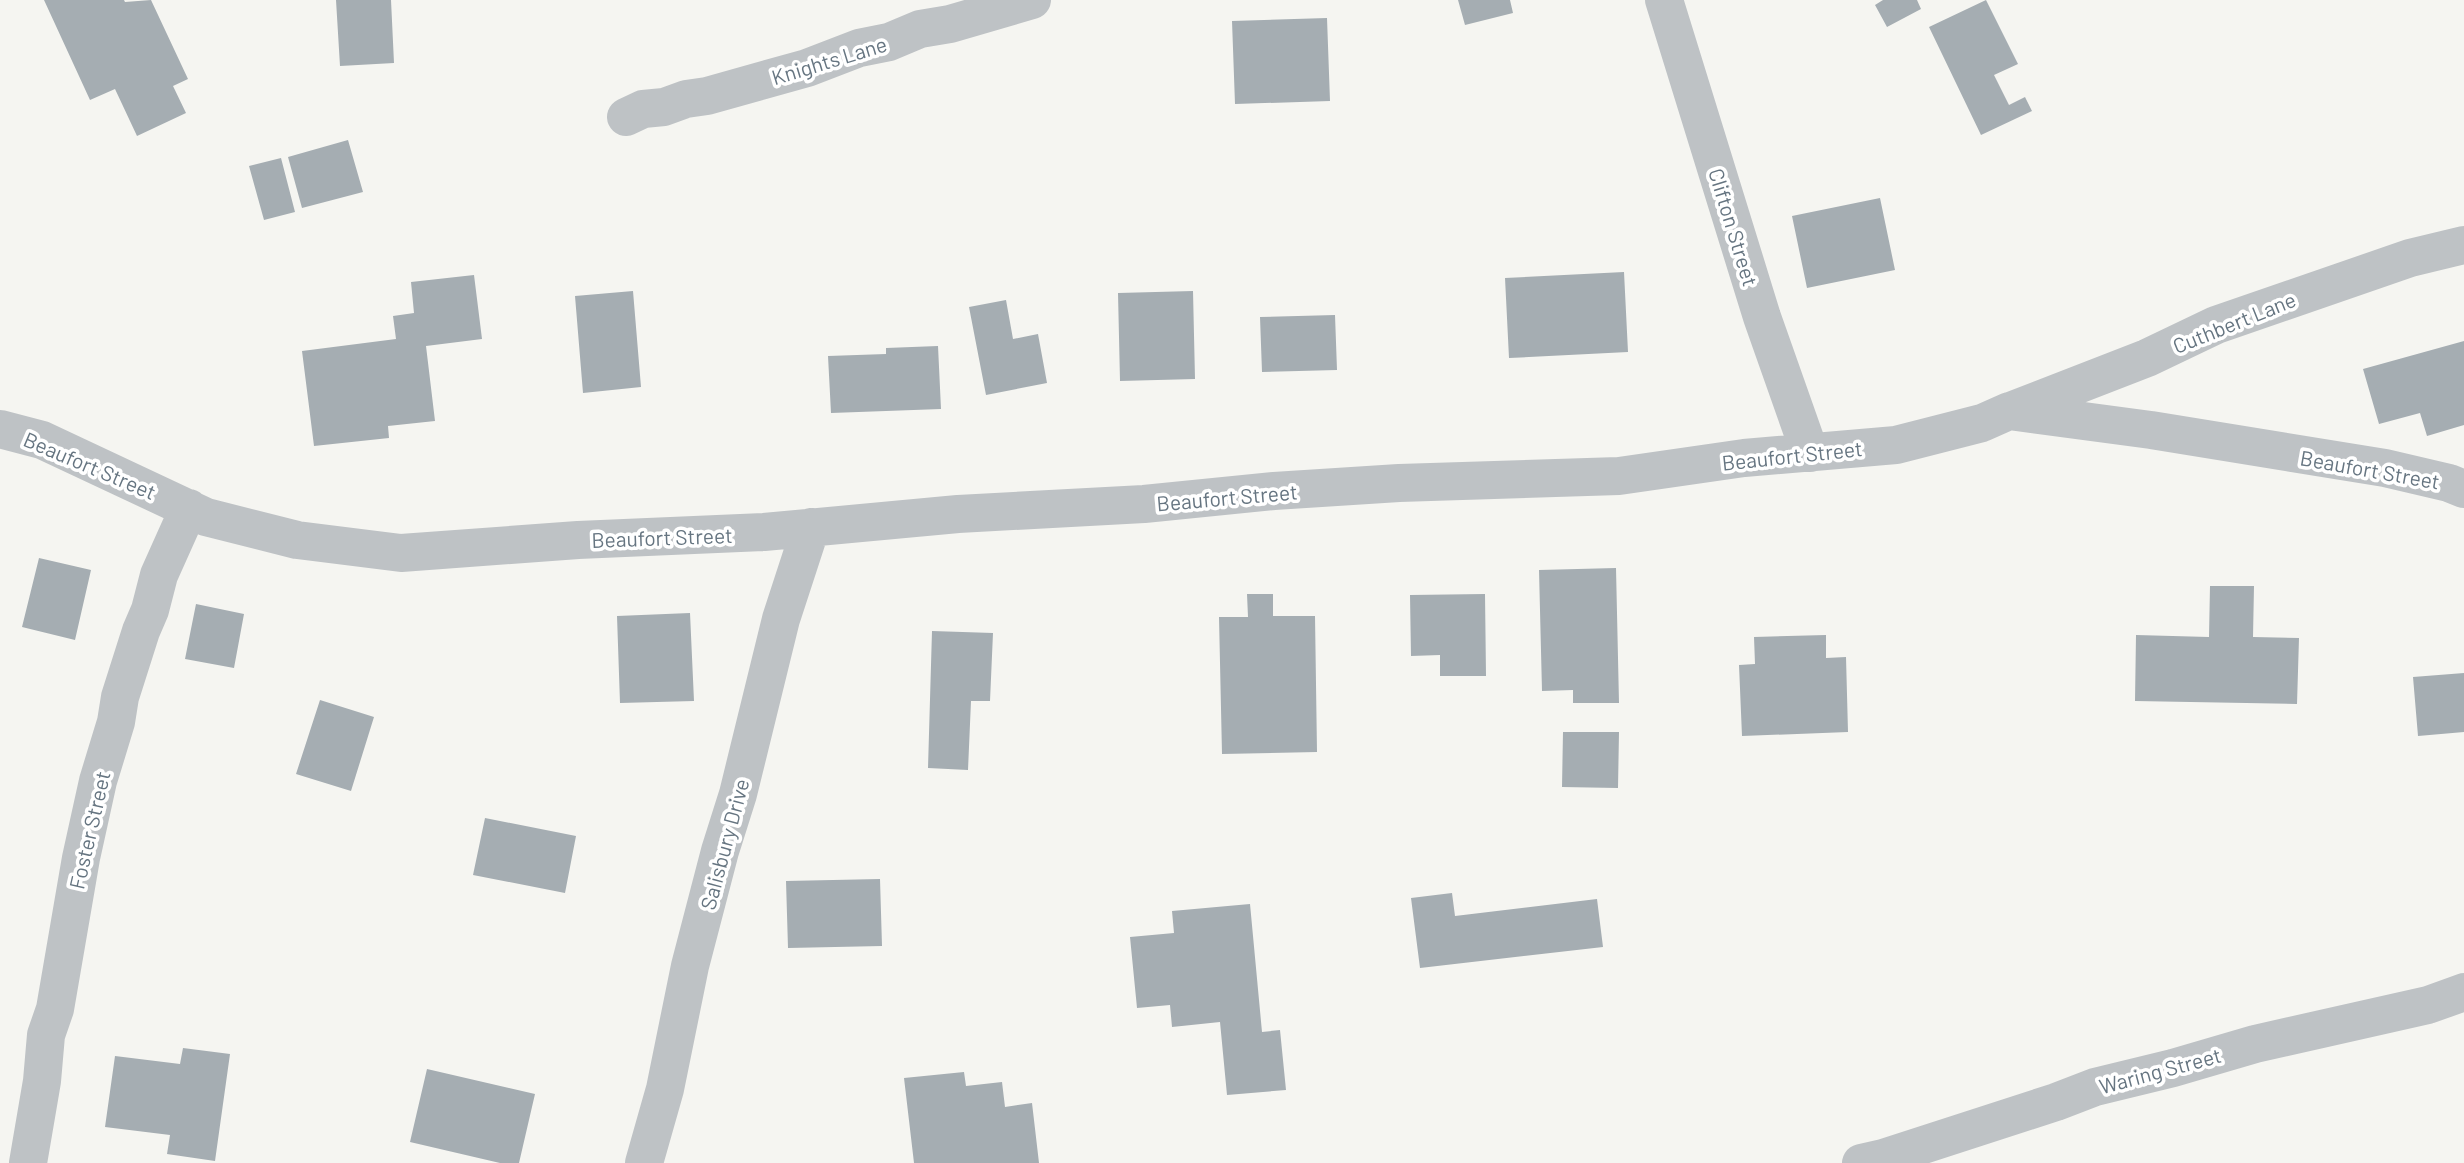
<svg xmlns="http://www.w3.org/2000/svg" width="2464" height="1163" font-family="Barlow,sans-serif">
  <rect width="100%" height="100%" fill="#f5f5f1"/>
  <path fill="#a5adb2" d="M44,0H124L125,2L151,0L188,79L173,86L186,113L137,136L115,89L90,100Z
    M336,0H391L394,63L340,66Z
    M1458,0H1510L1513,13L1465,25Z
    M1883,0H1917L1921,9L1887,27L1875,5Z
    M1986,0L2018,64L1994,75L2009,105L2025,97L2032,111L1981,135L1929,27Z
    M1327,18L1330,101L1235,104L1232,21Z
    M348,140L363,192L302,208L288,157Z
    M281,158L295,212L264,220L249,166Z
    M1880,198L1895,270L1807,288L1792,216Z
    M1624,272L1628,352L1509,358L1505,278Z
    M474,275L482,339L426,346L435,421L388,426L389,438L314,446L302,351L396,339L393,316L414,313L411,282Z
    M633,291L641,387L583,393L575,296Z
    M1193,291L1195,379L1120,381L1118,293Z
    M1006,300L1013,339L1038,334L1047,383L986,395L969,307Z
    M1335,315L1337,370L1262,372L1260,317Z
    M2464,341V425L2427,436L2420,413L2379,424L2363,369Z
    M938,346L941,409L831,413L828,356L886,354V348Z
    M39,558L91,570L75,640L22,627Z
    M1616,568L1619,703H1573V690L1542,691L1539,570Z
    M2210,586H2254L2253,637L2299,638L2297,704L2135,701L2136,635L2209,637Z
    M1247,594H1273V616H1315L1317,752L1222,754L1219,617H1248Z
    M1485,594L1486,676H1440V655L1411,656L1410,595Z
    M196,604L244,614L234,668L185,659Z
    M690,613L694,701L620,703L617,616Z
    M932,631L993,633L990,701H971L968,770L928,768Z
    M1826,635V658L1846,657L1848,732L1742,736L1739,665L1755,664L1754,637Z
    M2464,673V732L2418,736L2413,677Z
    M320,700L374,717L351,791L296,774Z
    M1563,732H1619L1618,788L1562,787Z
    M485,818L576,836L565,893L473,875Z
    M880,879L882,946L788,948L786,881Z
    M1452,893L1455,916L1597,899L1603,947L1420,968L1411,898Z
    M1250,904L1262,1032L1280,1030L1286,1090L1227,1095L1220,1022L1172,1027L1170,1005L1137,1008L1130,937L1174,933L1172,911Z
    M183,1048L230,1054L215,1161L167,1154L170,1135L105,1127L115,1056L180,1064Z
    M427,1069L535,1094L519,1163H500L410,1142Z
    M964,1072L966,1086L1002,1082L1005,1107L1032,1103L1039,1163H914L904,1078Z"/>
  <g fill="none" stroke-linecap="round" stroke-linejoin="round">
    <path stroke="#bec2c5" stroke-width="38" d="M1664,0L1762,317L1810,453
      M626,117L643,109L664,107L686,99L707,96L807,68L859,48L889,42L920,29L950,24L1032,0
      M2013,410L2147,358L2216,325L2410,258L2464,245
      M0,429L42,440L206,517L297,540L401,553L578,540L764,532L958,514L1144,504L1274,491L1399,483L1619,476L1744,458L1896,445L1982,423L2009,411L2151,430L2385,468L2449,483L2464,489
      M28,1163L42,1081L46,1035L55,1009L81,858L98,781L116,722L120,697L141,631L150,610L159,575L189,508
      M644,1163L665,1089L690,966L720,851L738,794L781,619L811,527
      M1861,1163L1883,1158L2056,1102L2095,1087L2173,1068L2255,1044L2428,1005L2464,992"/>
  </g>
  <g text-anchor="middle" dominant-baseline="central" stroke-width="7" stroke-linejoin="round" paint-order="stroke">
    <g font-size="21" fill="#667581" stroke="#fff">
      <text transform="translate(829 60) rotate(-17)">Knights Lane</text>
      <text transform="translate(1734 227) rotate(73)">Clifton Street</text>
      <text transform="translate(2234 322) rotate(-22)">Cuthbert Lane</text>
      <text transform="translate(1792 455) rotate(-6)">Beaufort Street</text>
      <text transform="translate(90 465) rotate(23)">Beaufort Street</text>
      <text transform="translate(2370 469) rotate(10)">Beaufort Street</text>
      <text transform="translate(1227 497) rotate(-5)">Beaufort Street</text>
      <text transform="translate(662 537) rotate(-2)">Beaufort Street</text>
      <text transform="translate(89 830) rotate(-77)">Foster Street</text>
      <text transform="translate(724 844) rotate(-75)">Salisbury Drive</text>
      <text transform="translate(2160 1070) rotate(-15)">Waring Street</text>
    </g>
  </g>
</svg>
